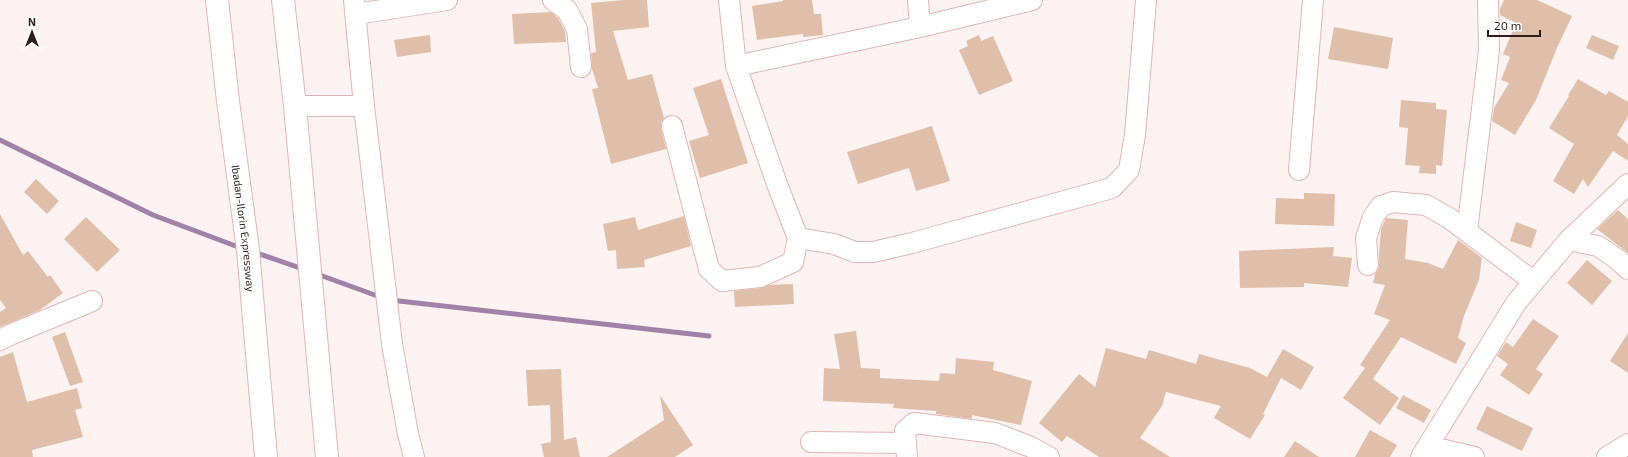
<svg xmlns="http://www.w3.org/2000/svg" width="1628" height="457" font-family="'Exo 2',sans-serif">
  <rect width="100%" height="100%" fill="#fbf2f1"/>
  <g fill="none" stroke-linecap="round" stroke-linejoin="round">
    <path stroke="#a082a8" stroke-width="5" d="M0,140L153,215L241,248
      M254,252L303,269
      M317,274L383,298
      M390,300L709,336"/>
  </g>
  <path fill="#e0bfaa" d="M624,0H647L649,27L613,31L628,80L652,74L664,118L661,123V128L666,149L611,164L592,89L598,88L592,69L591,53L596,52L591,3Z
    M783,0H812L814,14H821L823,35L803,37V34L757,40L752,6L783,1Z
    M1504,0H1537L1572,16L1557,48L1536,100L1515,135L1492,121L1494,108L1509,83L1501,80L1510,57L1503,54L1516,23L1500,15V9Z
    M551,12L558,18L565,31L566,42L514,44L512,14Z
    M1334,27L1393,38L1388,69L1328,59Z
    M430,35L431,52L397,57L394,40Z
    M979,35L981,41L993,36L1013,81L979,95L959,50L968,46L966,41Z
    M1592,35L1619,46L1613,60L1586,48Z
    M721,79L748,163L700,178L689,141L709,135L693,88Z
    M1578,79L1606,95L1609,91L1628,102V116L1617,135L1628,144V161L1613,151L1588,187L1583,179L1574,194L1553,181L1574,144L1549,128L1569,96L1568,95Z
    M1401,100L1436,103V109L1447,110L1442,166L1436,165V174L1419,173L1420,166L1405,165L1408,128L1399,127Z
    M932,126L950,181L916,191L909,168L858,184L847,152Z
    M36,179L59,201L47,214L24,192Z
    M1304,193L1335,194L1334,226L1275,224L1276,198L1304,199Z
    M1618,210L1628,219V253L1597,229Z
    M0,214L23,255L28,251L48,277L50,275L63,293L40,310L0,327V312L6,308L0,300Z
    M684,216L691,246L644,260L645,267L617,269L616,250L608,251L603,224L635,217L638,230Z
    M86,217L120,250L97,272L64,239Z
    M1386,218L1408,220L1405,259L1428,263L1443,269L1458,240L1482,258L1479,280L1464,316L1458,338L1466,343L1456,364L1401,337L1373,379L1399,398L1380,425L1343,398L1365,368L1360,365L1390,320L1374,314L1385,285L1373,283L1375,274L1378,270L1379,265V254L1381,229Z
    M1516,222L1537,230L1531,248L1510,241Z
    M1334,247L1333,256L1352,258L1348,287L1304,283V287L1240,288L1239,251Z
    M1587,260L1612,281L1592,305L1567,283Z
    M793,284L794,304L735,307L734,291L761,288L769,285Z
    M1533,319L1559,336L1536,369L1543,374L1529,395L1500,375L1508,364L1497,356L1506,342L1513,347Z
    M856,331L861,368L880,369V378L939,381L940,373L955,374L956,358L994,362L993,370L1032,381L1021,425L972,415V419L936,414V411L893,408L894,404L823,401L824,368L840,369L834,334Z
    M65,332L83,382L70,386L52,337Z
    M1628,333V373L1610,361Z
    M1106,348L1146,359L1149,350L1196,364L1199,354L1250,368L1267,377L1283,349L1314,367L1301,390L1281,378L1263,414L1265,415L1250,439L1214,418L1221,406L1166,392L1162,406L1140,438L1170,457H1099L1067,436L1062,442L1039,423L1079,374L1095,387Z
    M13,352L27,402L77,388L82,408L75,410L83,437L32,450L33,457H0V357Z
    M561,369L564,440L576,437L580,457H544L541,444L551,442L550,405L528,406L526,370Z
    M660,395L693,445L675,457H607L664,420Z
    M1403,395L1431,410L1424,423L1396,408Z
    M1487,406L1533,428L1522,451L1476,429Z
    M1370,430L1397,445L1390,457H1355Z
    M1295,441L1319,457H1284Z"/>
  <g fill="none" stroke-linecap="round" stroke-linejoin="round">
    <defs>
      <path id="minor" d="M354,0L364,106L392,344L408,434L414,457
        M553,0L567,10L577,29L581,67
        M918,0L920,27
        M356,14L447,0
        M736,66L920,27L1032,0
        M295,106H364
        M672,126L709,269L722,281L760,277L793,262L798,238L777,184L736,66L729,0
        M1299,170L1313,0
        M1467,231L1489,51L1488,0
        M798,238L834,244L855,252H873L912,243L1112,188L1129,170L1135,135L1146,0
        M1569,240L1598,246L1617,259L1628,269
        M1368,265L1366,238L1373,217L1381,206L1393,202L1426,205L1449,218L1534,282
        M0,340L12,334L92,301
        M811,442L906,443
        M1428,446L1474,457
        M907,457L905,431L914,423L995,433L1031,447L1049,457
        M1421,457L1516,303L1569,240L1628,184
        M1607,457L1628,444"/>
      <g id="motorway">
        <path id="s1" d="M217,0L228,101L248,250L266,457"/>
        <path d="M283,0L295,106L327,457"/>
      </g>
    </defs>
    <use href="#minor" stroke="#dfb6b4" stroke-width="22"/>
    <use href="#motorway" stroke="#dfb6b4" stroke-width="24"/>
    <use href="#minor" stroke="#fff" stroke-width="20"/>
    <use href="#motorway" stroke="#fff" stroke-width="22"/>
  </g>
  <g text-anchor="middle" dominant-baseline="central" stroke-width="3" stroke-linejoin="round" paint-order="stroke">
    <g font-size="11" fill="#2d1e1d" stroke="#fff">
      <text stroke="none"><textPath href="#s1" startOffset="230">Ibadan-Ilorin Expressway</textPath></text>
    </g>
  </g>
  <g transform="translate(32 32)" stroke="#ffffff" stroke-width="3" paint-order="stroke">
  <path d="M0-3L7 15L0 10L-7 15Z" fill="#2d1e1d"/>
  <text y="-6" font-size="11" font-weight="bold" text-anchor="middle" fill="#2d1e1d">N</text>
  </g>
  <path d="M1488 30v6h52v-6" fill="none" stroke="#2d1e1d" stroke-width="2"/>
  <text x="1494" y="30" font-size="12" fill="#2d1e1d" stroke="#ffffff" stroke-width="3" paint-order="stroke">20 m</text>
</svg>
